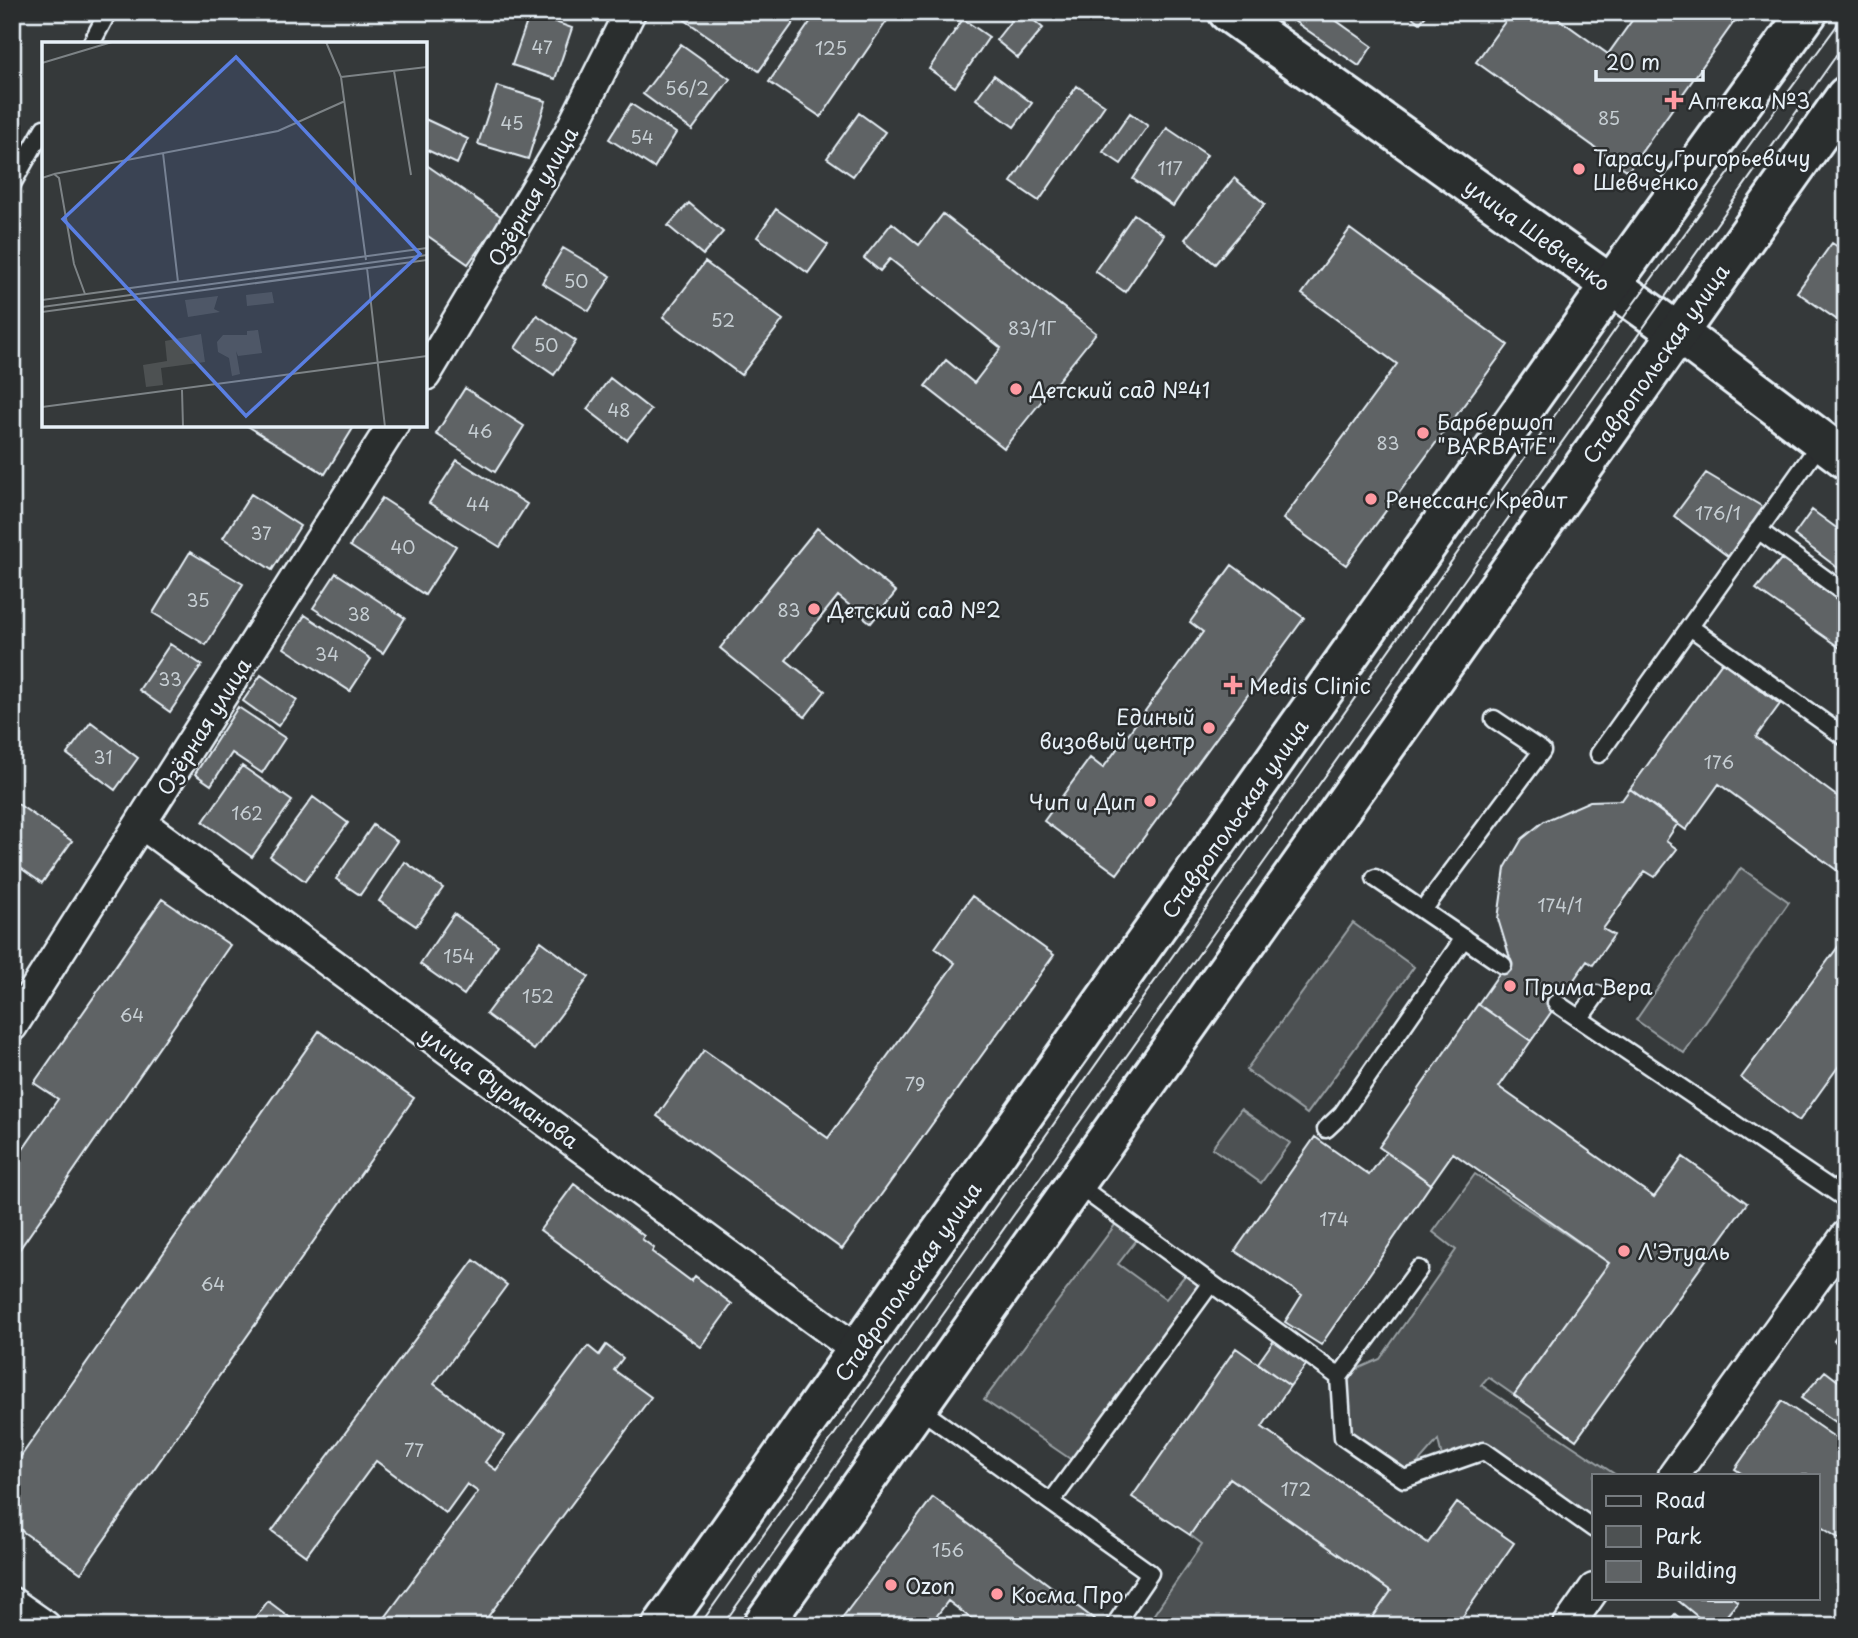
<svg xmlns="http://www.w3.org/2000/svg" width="1858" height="1638" font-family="'Playpen Sans',sans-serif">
  <rect width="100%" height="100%" fill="#35393a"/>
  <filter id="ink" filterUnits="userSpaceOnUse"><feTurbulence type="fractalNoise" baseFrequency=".0143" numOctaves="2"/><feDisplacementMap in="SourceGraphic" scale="14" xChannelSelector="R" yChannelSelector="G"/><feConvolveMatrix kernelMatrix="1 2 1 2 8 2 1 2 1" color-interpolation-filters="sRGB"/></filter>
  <g filter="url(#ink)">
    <path fill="#4d5152" stroke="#9aa1a5" stroke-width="2" d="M1741,868L1789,902L1684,1053L1636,1020Z
      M1353,923L1414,967L1307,1114L1246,1070Z
      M1241,1109L1290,1143L1261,1183L1212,1148Z
      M1475,1174L1609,1263L1514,1395L1488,1377L1481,1385L1616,1475H1594V1509L1585,1522L1484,1451L1444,1465L1438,1440L1404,1479L1343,1437L1339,1377L1380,1359L1456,1250L1433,1232Z
      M1121,1217L1142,1233L1118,1264L1166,1299L1191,1268L1211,1283L1079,1465L984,1400Z
      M1230,1478L1391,1591L1367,1626H1146L1202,1544L1190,1535Z"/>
    <path fill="#5f6365" stroke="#e8f1f8" stroke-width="2" d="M686,12H801L759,71L682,18Z
      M817,12H893L821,117L769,82Z
      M1018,12H1024L1043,28L1018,58L996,40Z
      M1281,12H1324L1372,46L1359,66Z
      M1405,12H1429L1420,23Z
      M1512,12H1549L1608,54L1638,12H1741L1628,171L1476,62Z
      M530,13L572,28L555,79L512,65Z
      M963,19L989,37L955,87L929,69Z
      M681,44L730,79L692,130L643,94Z
      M994,75L1032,103L1014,127L976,99Z
      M497,86L546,101L528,159L478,144Z
      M1077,86L1105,105L1039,201L1011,182Z
      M631,104L676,133L654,168L609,139Z
      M859,113L885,132L853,176L827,158Z
      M1130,113L1148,126L1121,164L1103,152Z
      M425,119L468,139L457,164L425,149Z
      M1167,128L1207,155L1173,206L1133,179Z
      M425,164L502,217L468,264L425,234Z
      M1234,178L1265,204L1215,264L1185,239Z
      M689,203L723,232L703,255L668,226Z
      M776,209L828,245L808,273L757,237Z
      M943,214L1096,333L1004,448L925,386L946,360L974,383L1001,348L890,259L880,271L864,258L892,223L919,245Z
      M1134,214L1164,235L1125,292L1095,271Z
      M1350,229L1508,345L1346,565L1283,519L1397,364L1302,294Z
      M1832,243L1846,252V326L1797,292Z
      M563,248L611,276L589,311L542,283Z
      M705,262L783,320L741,375L663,317Z
      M537,315L576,341L554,375L515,348Z
      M610,378L651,410L627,440L587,409Z
      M465,388L524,426L495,472L436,434Z
      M246,425H355L325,474Z
      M457,460L527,504L500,547L429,503Z
      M1706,473L1763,507L1729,557L1674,516Z
      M251,494L300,526L272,570L223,538Z
      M382,498L456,546L425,595L350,546Z
      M1812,510L1846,535V574L1794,535Z
      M817,528L896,592L871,623L838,596L786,660L825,691L805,717L720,648Z
      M190,552L243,584L206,645L153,613Z
      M1781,559L1846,606V652L1756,589Z
      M1232,565L1304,618L1117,874L1044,821L1090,758L1103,768L1203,632L1190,622Z
      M336,573L405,618L383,653L313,608Z
      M305,615L371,659L350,691L284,648Z
      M170,644L202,665L170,712L139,690Z
      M1722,662L1780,704L1756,737L1846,803V877L1719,784L1686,830L1630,789Z
      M261,675L297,700L278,726L243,701Z
      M238,707L285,738L262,773L232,753L211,785L195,774Z
      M91,722L138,758L115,790L67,754Z
      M242,766L292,801L252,857L203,822Z
      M1630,789L1678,823L1666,841L1677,849L1655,877L1645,871L1603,929L1614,935L1593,965L1587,961L1531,1041L1478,1004L1510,958L1498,919L1505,868L1522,839L1544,821L1590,801L1622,800Z
      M313,797L348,823L305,881L270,856Z
      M12,800L72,841L42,883L12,862Z
      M373,825L397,841L360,895L336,879Z
      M405,862L443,888L416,926L379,901Z
      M972,896L1054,955L842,1249L657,1116L704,1050L828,1138L955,963L935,948Z
      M162,899L230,945L12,1260V1165L58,1099L34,1083Z
      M454,914L498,945L464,995L420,964Z
      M1846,936V1056L1799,1121L1741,1078Z
      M541,941L589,977L534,1050L486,1014Z
      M1478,1004L1531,1041L1499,1087L1654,1197L1683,1157L1747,1203L1576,1440L1514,1395L1609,1263L1453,1153L1431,1184L1379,1147Z
      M319,1031L414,1098L81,1573L12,1524V1469Z
      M1315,1137L1369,1175L1386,1152L1431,1184L1321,1345L1285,1322L1302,1295L1235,1251Z
      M574,1184L644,1236L642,1239L654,1248L652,1252L691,1281L695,1276L732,1304L701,1347L540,1230Z
      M474,1260L507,1285L434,1384L504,1436L485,1462L496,1470L588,1346L599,1355L606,1345L623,1358L614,1370L651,1397L481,1626H393L384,1619L478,1492L467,1484L446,1513L376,1461L306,1556L272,1531Z
      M1846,1319V1348L1834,1341Z
      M1275,1339L1309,1361L1290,1386L1258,1363Z
      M1236,1348L1290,1386L1262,1427L1428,1543L1457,1503L1514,1543L1456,1626H1367L1391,1591L1230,1478L1190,1535L1132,1497Z
      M1825,1371L1846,1387V1429L1801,1398Z
      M1782,1401L1846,1445V1543L1818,1525V1475H1744L1735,1469Z
      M933,1497L1094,1619L1089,1626H981L948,1601L929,1626H836Z
      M1675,1598H1733L1738,1602L1718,1626H1709Z
      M268,1601L301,1626H249Z
      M1675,1614L1689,1626H1665Z"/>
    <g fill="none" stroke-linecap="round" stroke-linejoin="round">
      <defs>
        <path id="service" d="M91,44L108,12
          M12,184L44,128
          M1758,530L1846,594
          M1690,627L1846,738
          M1599,754L1822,441
          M1375,878L1503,965
          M1423,910L1542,751L1494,719
          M1556,1003L1846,1199
          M1580,1018L1597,994
          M1326,1129L1342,1114L1464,938
          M1076,1184L1339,1377
          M1419,1269L1339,1377L1343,1437L1404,1479L1484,1451L1594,1529
          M917,1407L1150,1573L1114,1626
          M1051,1502L1211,1283"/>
        <path id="minor" d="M425,375L568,136L630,12
          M141,823L858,1351
          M12,1026L393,425
          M1674,1475L1846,1236
          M12,1603L45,1626
          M1568,1626L1594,1589"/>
        <path id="tertiary" d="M1677,332L1846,459"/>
        <path id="secondary" d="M1228,12L1677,332"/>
        <path id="primary" d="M662,1626L1610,286L1808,12
          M762,1626L1846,96"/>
      </defs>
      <use href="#service" stroke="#e8f1f8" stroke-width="21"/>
      <use href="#minor" stroke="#e8f1f8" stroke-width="35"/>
      <use href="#tertiary" stroke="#e8f1f8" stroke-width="44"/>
      <use href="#secondary" stroke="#e8f1f8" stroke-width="44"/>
      <use href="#primary" stroke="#e8f1f8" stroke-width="44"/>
      <use href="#service" stroke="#2a2d2e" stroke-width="16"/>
      <use href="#minor" stroke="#2a2d2e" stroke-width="30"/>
      <use href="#tertiary" stroke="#2a2d2e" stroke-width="38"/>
      <use href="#secondary" stroke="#2a2d2e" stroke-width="38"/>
      <use href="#primary" stroke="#2a2d2e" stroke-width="38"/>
      <path stroke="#e8f1f8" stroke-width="2" d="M699,1626L1634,303L1846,13
        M722,1626L1846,42"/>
    </g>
  </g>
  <g fill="#ff9aa2" stroke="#2a2d2e" stroke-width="2.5">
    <path d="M1670.5 89.5h7v7h7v7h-7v7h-7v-7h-7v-7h7z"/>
    <circle cx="1579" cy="169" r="7"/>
    <circle cx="1016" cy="389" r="7"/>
    <circle cx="1423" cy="433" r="7"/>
    <circle cx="1371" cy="499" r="7"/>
    <circle cx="814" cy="609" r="7"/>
    <path d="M1229.5 674.5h7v7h7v7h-7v7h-7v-7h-7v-7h7z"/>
    <circle cx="1209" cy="728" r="7"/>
    <circle cx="1150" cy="801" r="7"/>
    <circle cx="1510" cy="986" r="7"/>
    <circle cx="1624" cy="1251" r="7"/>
    <circle cx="891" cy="1585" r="7"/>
    <circle cx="997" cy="1594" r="7"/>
  </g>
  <g text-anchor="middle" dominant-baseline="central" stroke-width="5" stroke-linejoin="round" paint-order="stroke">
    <g font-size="18" fill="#c6ced3">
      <text x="542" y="46">47</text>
      <text x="831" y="47">125</text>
      <text x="687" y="87">56/2</text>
      <text x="1609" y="117">85</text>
      <text x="512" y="122">45</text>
      <text x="642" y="136">54</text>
      <text x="1170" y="167">117</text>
      <text x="576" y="280">50</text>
      <text x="723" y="319">52</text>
      <text x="1032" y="327">83/1Г</text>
      <text x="546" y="344">50</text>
      <text x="619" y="409">48</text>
      <text x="480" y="430">46</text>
      <text x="1388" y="442">83</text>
      <text x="478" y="503">44</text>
      <text x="1718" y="512">176/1</text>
      <text x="261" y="532">37</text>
      <text x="403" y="546">40</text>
      <text x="198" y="599">35</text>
      <text x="789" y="609">83</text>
      <text x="359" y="613">38</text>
      <text x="327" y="653">34</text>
      <text x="170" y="678">33</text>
      <text x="103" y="756">31</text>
      <text x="1719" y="761">176</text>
      <text x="247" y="812">162</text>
      <text x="1560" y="904">174/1</text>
      <text x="459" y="955">154</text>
      <text x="538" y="995">152</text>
      <text x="132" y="1014">64</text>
      <text x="915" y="1083">79</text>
      <text x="1334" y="1218">174</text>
      <text x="213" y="1283">64</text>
      <text x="414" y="1449">77</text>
      <text x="1296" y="1488">172</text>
      <text x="948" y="1549">156</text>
    </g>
    <g font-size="21" fill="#e8f1f8" stroke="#2a2d2e" text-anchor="start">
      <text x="1688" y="100">Аптека №3</text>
      <text x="1593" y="157">Тарасу Григорьевичу<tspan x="1593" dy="24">Шевченко</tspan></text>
      <text x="1030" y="389">Детский сад №41</text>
      <text x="1437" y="421">Барбершоп<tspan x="1437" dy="24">"BARBATE"</tspan></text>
      <text x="1385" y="499">Ренессанс Кредит</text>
      <text x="828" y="609">Детский сад №2</text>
      <text x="1249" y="685">Medis Clinic</text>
      <text x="1195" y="716" text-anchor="end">Единый<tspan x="1195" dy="24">визовый центр</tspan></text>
      <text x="1136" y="801" text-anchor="end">Чип и Дип</text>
      <text x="1524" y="986">Прима Вера</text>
      <text x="1638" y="1251">Л'Этуаль</text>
      <text x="905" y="1585">Ozon</text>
      <text x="1011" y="1594">Косма Про</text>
    </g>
    <g font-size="21" fill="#e8f1f8" stroke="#2a2d2e">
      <text transform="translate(532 196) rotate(-60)">Озёрная улица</text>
      <text transform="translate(1538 234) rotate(36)">улица Шевченко</text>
      <text transform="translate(1655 363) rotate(-55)">Ставропольская улица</text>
      <text transform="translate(203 726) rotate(-58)">Озёрная улица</text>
      <text transform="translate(1234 818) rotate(-55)">Ставропольская улица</text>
      <text transform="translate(500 1087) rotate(36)">улица Фурманова</text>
      <text transform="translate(907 1281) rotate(-55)">Ставропольская улица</text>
    </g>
  </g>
  <g transform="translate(42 42)">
    <rect width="385" height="385" fill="#35393a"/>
    <path d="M230,250L232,261L205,264L204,253ZM176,254L172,267L178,270L146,275L143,258ZM216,288L220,311L196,314L194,309L198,332L190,334L187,316L176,310L175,300L181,293H205V289ZM159,292L163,320L119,326L121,343L104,345L101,323L125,319L123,299Z" fill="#4d5152"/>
    <path fill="none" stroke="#7d8386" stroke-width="2" d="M284,0L299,35L324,218M0,21L70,0M352,29L369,133M299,35L385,25M121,111L136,240M12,132L236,89L303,59M0,136L12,132L17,136L32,222L43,252M325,226L343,385M0,258L385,206M0,265L385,213M0,270L385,218M140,348L141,385M0,365L385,314"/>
    <path fill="#5a7fe2" fill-opacity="0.15" stroke="#5a7fe2" stroke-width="3.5" d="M194,15L378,212L204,374L21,177Z"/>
    <rect width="385" height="385" fill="none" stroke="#e8f1f8" stroke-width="3.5"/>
  </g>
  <rect width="1858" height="1638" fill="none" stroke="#2a2d2e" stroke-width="42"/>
  <rect x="21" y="21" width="1816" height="1596" fill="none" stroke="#e8f1f8" stroke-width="2.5" filter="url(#ink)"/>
  <rect x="1592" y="1474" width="228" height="126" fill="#2a2d2e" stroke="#767b7f" stroke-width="2"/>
  <rect x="1606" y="1496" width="35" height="10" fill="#2a2d2e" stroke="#767b7f" stroke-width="2"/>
  <text x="1655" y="1508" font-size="21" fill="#e8f1f8">Road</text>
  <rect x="1606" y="1526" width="35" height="21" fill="#4d5152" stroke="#767b7f" stroke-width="2"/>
  <text x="1655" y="1544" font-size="21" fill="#e8f1f8">Park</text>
  <rect x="1606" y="1561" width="35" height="21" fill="#5f6365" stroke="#767b7f" stroke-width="2"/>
  <text x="1655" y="1578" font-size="21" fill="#e8f1f8">Building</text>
  <path d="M1596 70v10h107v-10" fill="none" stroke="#e8f1f8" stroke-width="3.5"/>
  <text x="1606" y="70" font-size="21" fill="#e8f1f8" stroke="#2a2d2e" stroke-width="5" paint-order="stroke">20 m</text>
</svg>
